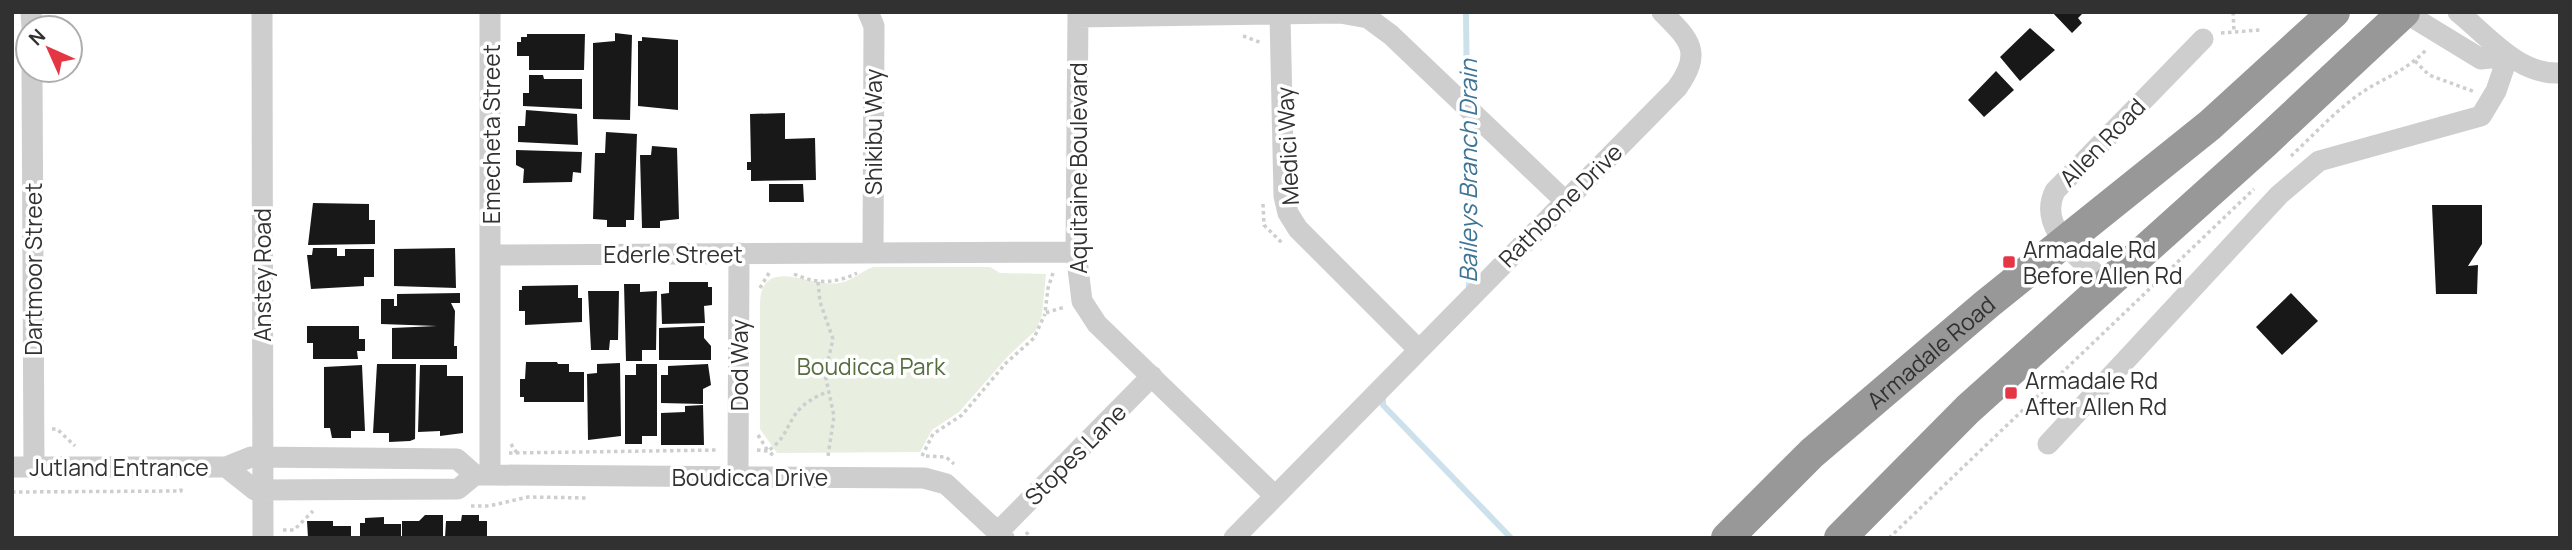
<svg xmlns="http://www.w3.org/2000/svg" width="2572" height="550" font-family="Manrope,sans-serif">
  <rect width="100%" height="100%" fill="#fff"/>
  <path fill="#e8eee0" d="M873,267H990L1000,273L1046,274L1042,315L1036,330L1009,355L959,412L932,430L920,452L777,453L760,429V303C762,254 811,288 839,283C853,281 861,271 873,267Z"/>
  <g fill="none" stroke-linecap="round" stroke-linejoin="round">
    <path stroke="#cde1ed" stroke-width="6" d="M1466,12L1467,101
      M1467,115L1469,293
      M1383,395V405L1511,538"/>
  </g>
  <path fill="#181818" d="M2052,12H2084L2078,18L2082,23L2072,33Z
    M2030,28L2055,50L2020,81L2000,57Z
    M615,33L632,35L630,120L593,119V43L615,41Z
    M527,34H585L584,70H529V56H517V42H521V37H527Z
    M642,37L678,40V110L638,106V41H642Z
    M1996,71L2014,90L1984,117L1968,100Z
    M529,75H543L544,79H582V109L523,106V93H529Z
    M526,110L577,114L578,145L518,142V126H525Z
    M785,113V139L815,138L816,180L751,181V170H747V162H751L750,114Z
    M606,132L637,134L634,220H626V227H607V220L593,219L595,153H605Z
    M652,146L677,148L679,219L660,221V228H642L640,155H651Z
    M516,150L582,152L581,173L573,172L572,182L523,183L524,169L516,165Z
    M769,184H803L804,202H769Z
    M313,203L369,204V220H375V244L308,245Z
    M2432,205H2482V244L2468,266L2478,265L2477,294H2436Z
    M313,248H337V256H345V249H374V277H364V286L311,289L307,255H312Z
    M455,248L456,288L394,286V249Z
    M669,282H708V287H712V305L704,306L705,323L662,324L661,294L669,293Z
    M624,284H640V292L657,291L656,350H642V361H626Z
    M578,285V298H582V322L525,325V311H519V290H522V286Z
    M588,291H619L618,340H610L609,350H591Z
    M460,293V303H451L455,311L454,346H457V359H392V328L437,326L381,324V299H394V306H397V294Z
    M2291,293L2318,321L2282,355L2256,327Z
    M307,326H359V339H365V351H357L358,359H313V343H307Z
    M704,326V338L711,346V360H659V328Z
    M526,362H557L558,364H569V372H584V402H524V397H520V379H525Z
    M620,363L621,436L588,440L587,374L597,373V364Z
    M377,364H416L415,439L410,441L389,442V433H373Z
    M636,364H657V436H642V444H625V375H636Z
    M708,364L711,385L703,389V404L661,403V375H668V366Z
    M362,365L365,431H351V438H332L330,428H324V367Z
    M420,365H447V376H463V433L440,436V431L418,432Z
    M703,405L704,445H661V413L685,412V406Z
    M425,515H443V538H402V521H419Z
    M462,515H479V521H487V538H445L446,521H461Z
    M384,517V524H401V538H360V523H365V518Z
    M307,521H333V526H351V538H308Z"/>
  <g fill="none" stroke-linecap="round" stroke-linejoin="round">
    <path stroke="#cecece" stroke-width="3.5" stroke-dasharray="3.5 3.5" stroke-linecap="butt" d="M2233,12L2234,31
      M2221,33L2260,30
      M1243,36L1262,43
      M2415,61L2429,75L2475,92
      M2291,156C2317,132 2343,102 2374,85C2394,74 2411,66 2427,49
      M1263,204L1264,225L1283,244
      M1053,273L1048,288L1045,313L1065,307
      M794,274C816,284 835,284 857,273
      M818,282L820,302L833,339L825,374L834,416L828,456
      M760,288L769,273
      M52,429H57L75,446
      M758,435L768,451C797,430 782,410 827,392
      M511,444L517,453
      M757,450L768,451L775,457
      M509,453L718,450
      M922,456L933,434L962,415L1006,363L1034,338L1045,314
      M926,456L946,457L954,464
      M12,492L181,491V488
      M471,506H489L528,497L588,498
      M283,530H294L313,511
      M1026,532L1031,538
      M1889,538L2254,189"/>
    <path stroke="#cecece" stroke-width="21" d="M31,12L32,28
      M262,12L263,538
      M868,12L874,26L873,253
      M1078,12L1076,252L1082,301L1097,324L1275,496
      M2404,12L2481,59L2508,56
      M2458,12C2488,36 2518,75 2560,73
      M1280,16L1284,196L1288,213L1298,229L1418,349
      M1078,17L1340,13L1368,18L1391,35L1564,200
      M32,70L34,467
      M491,255L1076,252
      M2107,285C2083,260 2036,229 2055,191L2203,39
      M2048,444L2279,195L2319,161L2481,116L2496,91L2508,56
      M12,467H226L251,457L457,459L475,475H490L924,478L946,484L1004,538
      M226,467L255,490L458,489L475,475
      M490,475V12
      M738,477L739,253
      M998,532L1152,376
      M1234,538L1677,88C1703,52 1690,40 1662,12"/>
    <g stroke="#989898" stroke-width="32">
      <path id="s1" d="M1727,538L1812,453L1987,304L2210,125L2334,12"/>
      <path d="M1840,538L1968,409L2264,143L2404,12"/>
    </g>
  </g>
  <g fill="#e53646" stroke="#fff" stroke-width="2.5">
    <rect x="2002" y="255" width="14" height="14" rx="3.5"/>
    <rect x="2004" y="386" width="14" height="14" rx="3.5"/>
  </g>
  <g text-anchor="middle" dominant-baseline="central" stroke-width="7" stroke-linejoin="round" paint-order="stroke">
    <g font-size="23" fill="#313131" stroke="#fff">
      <text transform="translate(873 132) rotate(-90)">Shikibu Way</text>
      <text transform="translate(491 134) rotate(-90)">Emecheta Street</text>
      <text transform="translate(2102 142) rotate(-46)">Allen Road</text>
      <text transform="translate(1287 146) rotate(-93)">Medici Way</text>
      <text transform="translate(1078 168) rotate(-90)">Aquitaine Boulevard</text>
      <text transform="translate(1560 205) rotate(-45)">Rathbone Drive</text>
      <text x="673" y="254">Ederle Street</text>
      <text transform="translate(33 269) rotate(-90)">Dartmoor Street</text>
      <text transform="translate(262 275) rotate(-90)">Anstey Road</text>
      <text stroke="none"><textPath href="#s1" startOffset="276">Armadale Road</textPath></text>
      <text transform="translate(739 365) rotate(-90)">Dod Way</text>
      <text transform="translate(1075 454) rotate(-45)">Stopes Lane</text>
      <text x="119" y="467">Jutland Entrance</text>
      <text x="750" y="477">Boudicca Drive</text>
    </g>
    <g font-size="23" fill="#313131" stroke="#fff" text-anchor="start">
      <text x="2023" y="249">Armadale Rd<tspan x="2023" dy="26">Before Allen Rd</tspan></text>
      <text x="2025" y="380">Armadale Rd<tspan x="2025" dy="26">After Allen Rd</tspan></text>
    </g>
    <g font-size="23" fill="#556e3e" stroke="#fff">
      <text x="871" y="366">Boudicca Park</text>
    </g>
    <g font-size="24" font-style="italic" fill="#3e7495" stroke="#fff">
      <text transform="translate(1467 171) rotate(-90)">Baileys Branch Drain</text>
    </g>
  </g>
  <rect width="2572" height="550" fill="none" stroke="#313131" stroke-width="28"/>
  <g transform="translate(49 49) rotate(315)"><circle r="33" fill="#ffffff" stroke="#adadad" stroke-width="2"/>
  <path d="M0-5L12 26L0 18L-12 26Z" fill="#e53646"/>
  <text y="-10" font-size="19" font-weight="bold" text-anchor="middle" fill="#313131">N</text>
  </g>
</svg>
